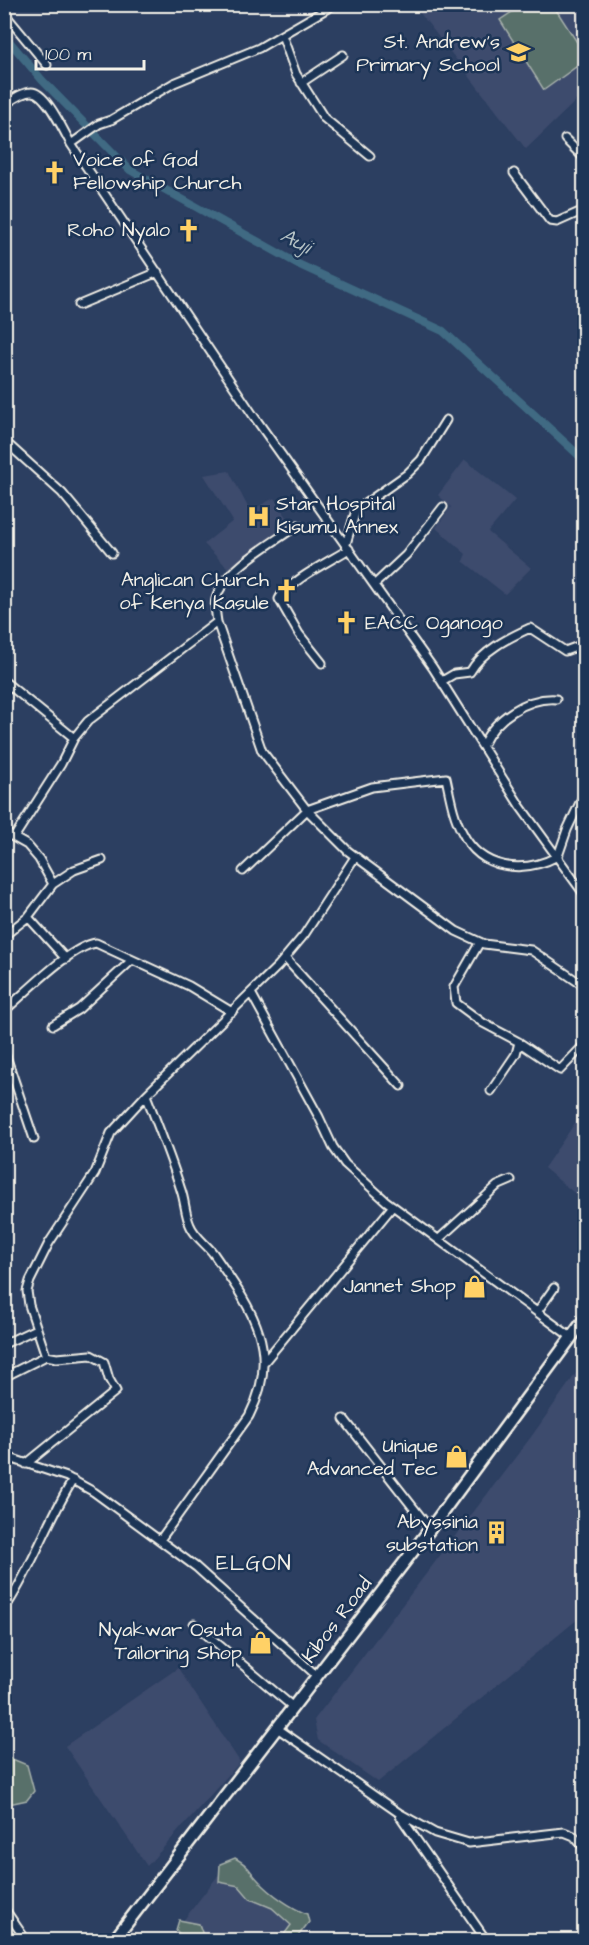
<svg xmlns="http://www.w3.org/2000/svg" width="589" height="1945" font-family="'Architects Daughter',sans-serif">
  <rect width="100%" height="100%" fill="#2c3f61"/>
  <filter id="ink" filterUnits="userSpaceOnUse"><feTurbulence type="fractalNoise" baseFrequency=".0167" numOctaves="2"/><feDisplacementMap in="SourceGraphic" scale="12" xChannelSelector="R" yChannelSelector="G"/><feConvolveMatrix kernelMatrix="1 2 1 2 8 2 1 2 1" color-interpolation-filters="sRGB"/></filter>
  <g filter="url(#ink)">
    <path fill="#3e4b6d" d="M430,5H584V93L526,149L420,13Z
      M465,460L515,500L488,532L531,568L505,594L463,561L466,554L436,528L451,507L438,495Z
      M229,471L250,511L274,498L293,526L230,570L204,544L233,521L204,475Z
      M584,1110V1201L544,1168Z
      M584,1362V1614L378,1782L318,1740L314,1720L531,1437Z
      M178,1668L240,1762L147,1866L65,1746Z
      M220,1873L298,1926L285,1940H192L176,1930Z"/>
    <path fill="#586f6b" stroke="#a6b0aa" stroke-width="1.5" d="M524,4L553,5L584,53V61L544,90L500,20Z
      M5,1756L27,1765L34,1791L27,1800L9,1804L5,1800Z
      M235,1858C252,1868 248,1870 259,1881C271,1894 291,1908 307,1914L309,1922L295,1940H280L291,1925L272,1908L250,1899L239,1886L219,1882L220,1864Z
      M179,1920L199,1924L204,1938L209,1940H185L176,1930Z"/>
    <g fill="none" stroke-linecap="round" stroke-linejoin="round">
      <path stroke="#3f6b83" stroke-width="8" d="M4,35L42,80L130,170L300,265L443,331L584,460"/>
      <defs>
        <path id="minor" d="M4,13L47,65
          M282,35L296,74L324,118L370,156
          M301,83L343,55
          M4,105C12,100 22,92 31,92C46,91 64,132 71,144L253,415L433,668L520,806L584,894
          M565,139L584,158
          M71,144L99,124L111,120L174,83L259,48L335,4
          M514,173L550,221L557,222L584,210
          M79,305L158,272
          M584,312V313
          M4,447L10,446L62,493L112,553
          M298,525C274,542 224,569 216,599C214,606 216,614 217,622L262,751L307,810L348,851L456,931L484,944L531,950L584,986
          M346,544L356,510L407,474L421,460L446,420
          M374,585L406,555L443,507
          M322,663L299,634L279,599C287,582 332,560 349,549
          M4,681L74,738
          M442,681L454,674L470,672C482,651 508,638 530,628L565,651L584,644
          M483,745C494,719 527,697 556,699
          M4,832L27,845L39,859L53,884L28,917L66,959
          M15,836L61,764L74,738L88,721L217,622
          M243,871L307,810L372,787L446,778C450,796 453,816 462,832C481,871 524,874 558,856L567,830L584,794
          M53,884L74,870L102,860
          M4,936L28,917
          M480,942L454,987L456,1003L483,1023L517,1041L560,1070L584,1045
          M285,958L401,1086
          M251,993L319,1117L333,1147L345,1164L386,1201L571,1337
          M4,1011C26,993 69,947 96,943L189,986L232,1012
          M53,1025L79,1009L131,961
          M4,1050L34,1139
          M491,1091L516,1054L519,1042
          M146,1095C158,1126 171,1158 181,1190C185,1201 185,1214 190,1225C194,1236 206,1244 213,1253C251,1308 283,1350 249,1416L160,1540
          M439,1239L497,1186L511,1180
          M537,1312L554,1288
          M4,1344L36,1329
          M46,1356L29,1305L27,1291L30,1281L49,1243L95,1173L111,1133L146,1095L278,966L304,935L355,857
          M265,1361L393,1206
          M4,1377L46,1356L57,1358L91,1355L104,1362L109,1379L116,1391L26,1464
          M344,1419L430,1529
          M4,1456L67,1477L94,1492L196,1567L317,1676
          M9,1602C34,1563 48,1520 73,1480
          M194,1624L293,1707
          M277,1728L399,1813L435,1833L469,1843L564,1832L574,1836L584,1848
          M400,1816L486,1940
          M4,1908L26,1940"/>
        <path id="primary" d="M114,1940L430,1529L584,1320"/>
      </defs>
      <use href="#minor" stroke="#f4f1e8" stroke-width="11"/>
      <use href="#primary" stroke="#f4f1e8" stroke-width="15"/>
      <use href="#minor" stroke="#1d3557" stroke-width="7"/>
      <use href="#primary" stroke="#1d3557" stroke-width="10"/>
    </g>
  </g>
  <defs>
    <symbol id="school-bare" viewBox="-9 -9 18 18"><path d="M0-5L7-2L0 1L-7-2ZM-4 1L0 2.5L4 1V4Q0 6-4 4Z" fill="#ffd166" stroke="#1d3557" stroke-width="2.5" paint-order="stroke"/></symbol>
    <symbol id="church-bare" viewBox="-9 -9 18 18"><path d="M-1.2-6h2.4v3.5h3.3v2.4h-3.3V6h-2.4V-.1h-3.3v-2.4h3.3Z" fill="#ffd166" stroke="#1d3557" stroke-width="2.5" paint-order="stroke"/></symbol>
    <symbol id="hospital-bare" viewBox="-9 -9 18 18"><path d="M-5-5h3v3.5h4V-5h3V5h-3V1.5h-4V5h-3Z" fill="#ffd166" stroke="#1d3557" stroke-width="2.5" paint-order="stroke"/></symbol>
    <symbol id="shop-bare" viewBox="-9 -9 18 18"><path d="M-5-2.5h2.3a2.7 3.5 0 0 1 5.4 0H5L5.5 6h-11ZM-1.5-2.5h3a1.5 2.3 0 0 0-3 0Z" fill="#ffd166" stroke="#1d3557" stroke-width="2.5" paint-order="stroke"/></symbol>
    <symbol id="building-bare" viewBox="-9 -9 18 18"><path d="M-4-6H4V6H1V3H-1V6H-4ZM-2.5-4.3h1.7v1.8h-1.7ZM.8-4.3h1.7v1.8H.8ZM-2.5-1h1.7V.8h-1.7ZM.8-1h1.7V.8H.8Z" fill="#ffd166" stroke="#1d3557" stroke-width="2.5" paint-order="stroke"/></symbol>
  </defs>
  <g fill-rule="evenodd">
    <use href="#school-bare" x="502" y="36" width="33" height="33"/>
    <use href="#church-bare" x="38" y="156" width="33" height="33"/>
    <use href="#church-bare" x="172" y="214" width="33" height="33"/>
    <use href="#hospital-bare" x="242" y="500" width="33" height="33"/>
    <use href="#church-bare" x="270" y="574" width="33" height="33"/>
    <use href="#church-bare" x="330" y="606" width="33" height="33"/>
    <use href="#shop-bare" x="458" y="1270" width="33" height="33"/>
    <use href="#shop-bare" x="440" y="1440" width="33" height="33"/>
    <use href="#building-bare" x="480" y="1516" width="33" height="33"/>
    <use href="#shop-bare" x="244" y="1626" width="33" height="33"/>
  </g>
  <g text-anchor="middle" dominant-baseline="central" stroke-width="5" stroke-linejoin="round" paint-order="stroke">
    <g font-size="20" fill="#f4f1e8" stroke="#1d3557" text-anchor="end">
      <text x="500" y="42">St. Andrew's<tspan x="500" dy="23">Primary School</tspan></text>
      <text x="73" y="160" text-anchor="start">Voice of God<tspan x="73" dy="23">Fellowship Church</tspan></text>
      <text x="170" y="230">Roho Nyalo</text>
      <text x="276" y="504" text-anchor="start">Star Hospital<tspan x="276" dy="23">Kisumu Annex</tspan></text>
      <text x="269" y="580">Anglican Church<tspan x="269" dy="23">of Kenya Kasule</tspan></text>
      <text x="365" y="623" text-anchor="start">EACC Oganogo</text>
      <text x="456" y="1286">Jannet Shop</text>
      <text x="438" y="1446">Unique<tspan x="438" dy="23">Advanced Tec</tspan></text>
      <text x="478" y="1522">Abyssinia<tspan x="478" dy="23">substation</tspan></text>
      <text x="242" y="1630">Nyakwar Osuta<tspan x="242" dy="23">Tailoring Shop</tspan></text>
    </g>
    <g font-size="20" fill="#f4f1e8" stroke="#1d3557">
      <text transform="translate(337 1620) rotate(-53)">Kibos Road</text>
    </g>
    <g font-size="21" font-style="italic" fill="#b5c2c5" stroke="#1d3557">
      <text transform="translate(296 241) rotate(28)">Auji</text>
    </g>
    <g font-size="21" letter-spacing="1.5" fill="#f4f1e8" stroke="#1d3557">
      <text x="254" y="1563">ELGON</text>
    </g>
  </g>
  <rect width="589" height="1945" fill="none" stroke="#1d3557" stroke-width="24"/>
  <rect x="12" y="12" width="565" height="1921" fill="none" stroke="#f4f1e8" stroke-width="2" filter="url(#ink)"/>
  <path d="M36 60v9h108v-9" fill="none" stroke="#f4f1e8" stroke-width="3"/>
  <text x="45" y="60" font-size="18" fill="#f4f1e8" stroke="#1d3557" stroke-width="4.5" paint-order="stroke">100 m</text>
</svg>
